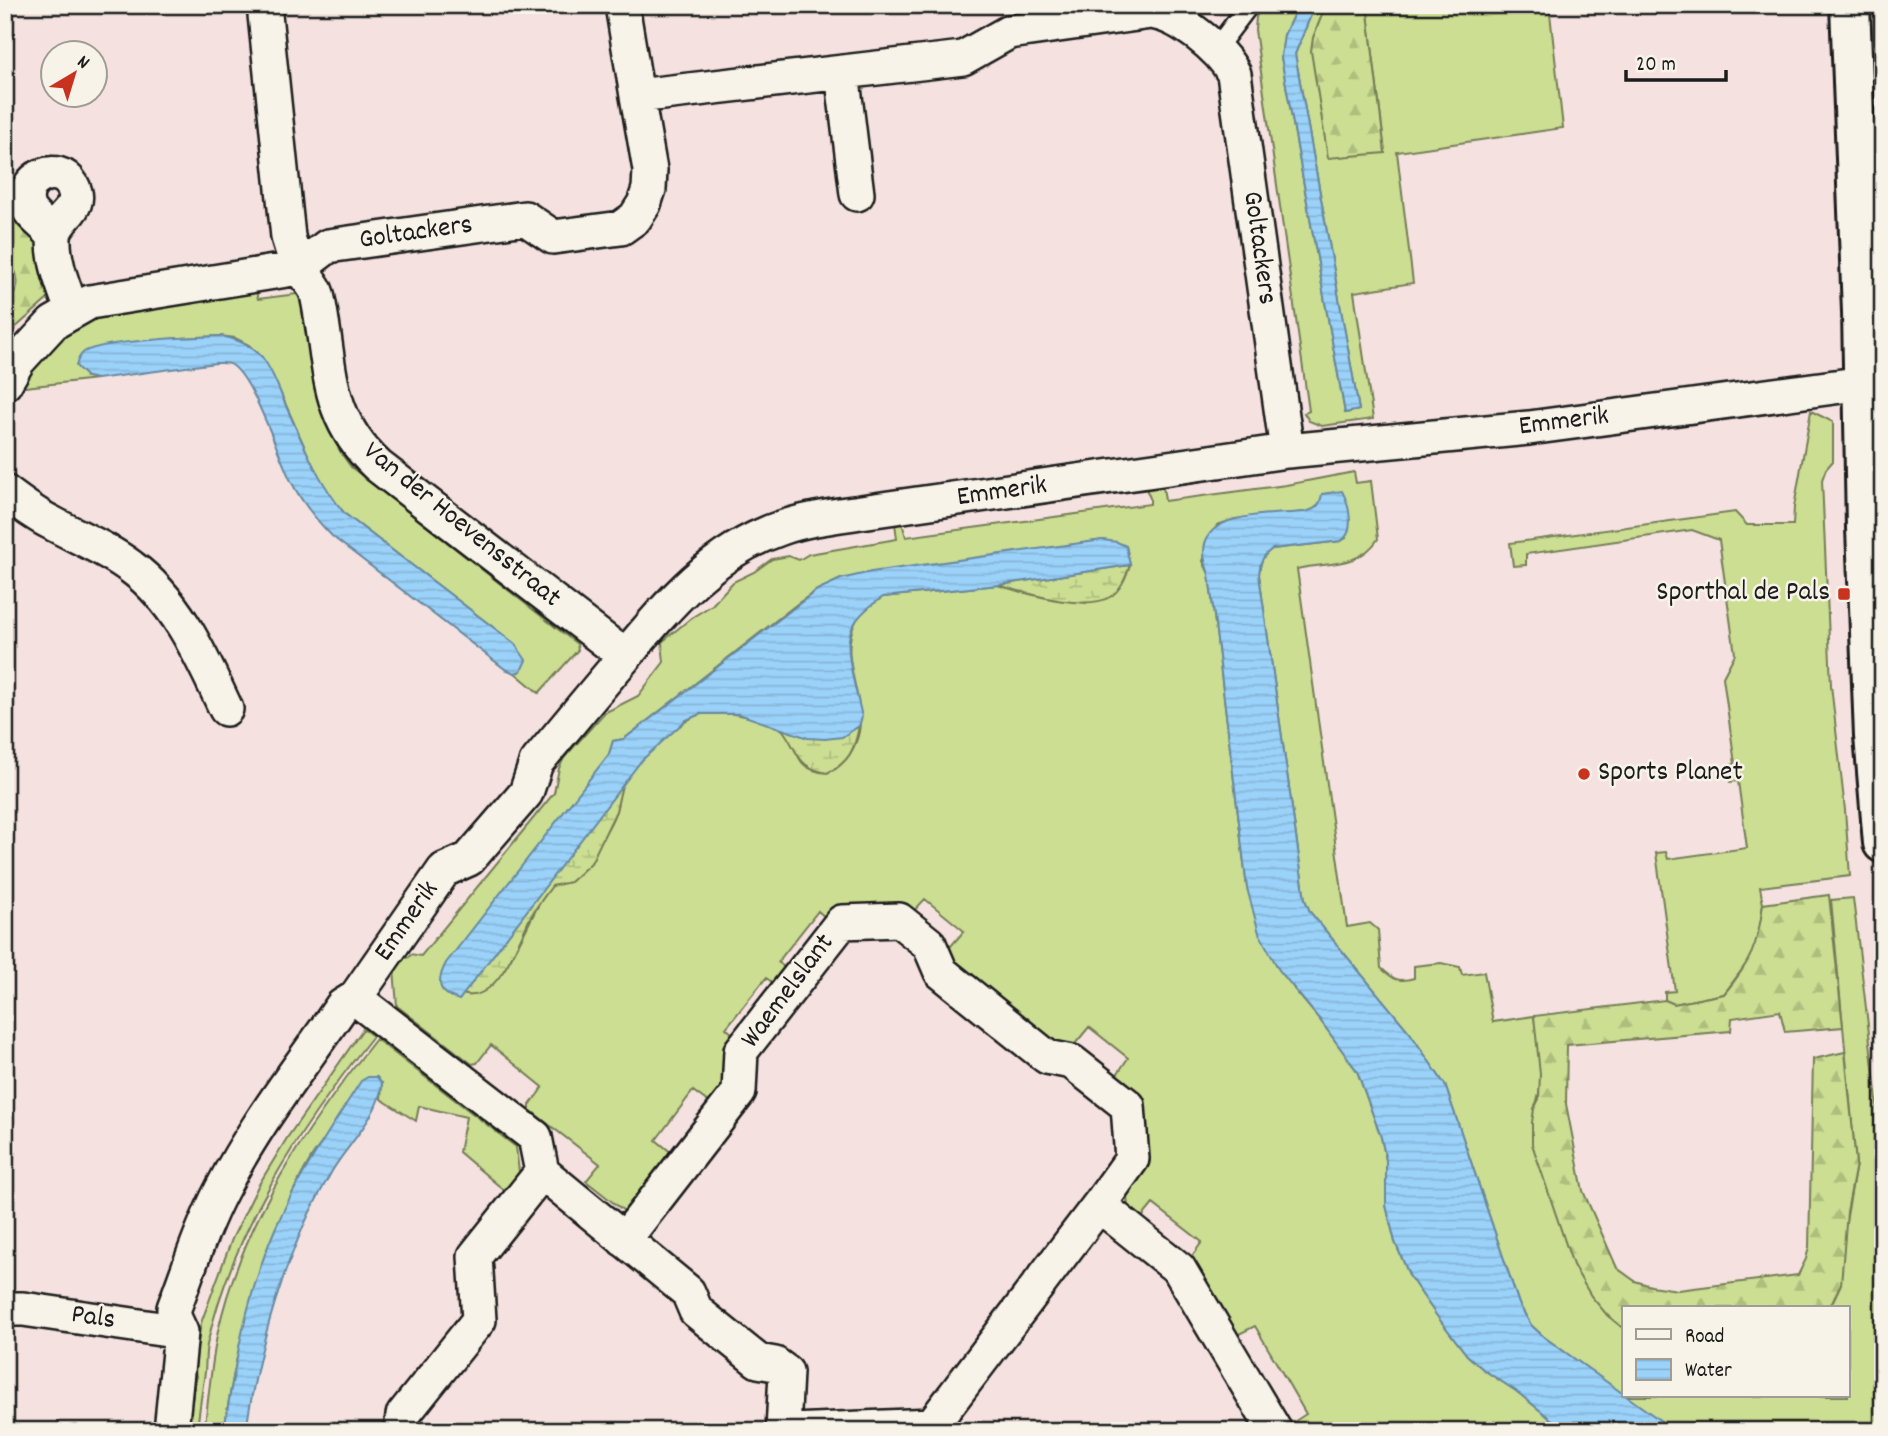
<svg xmlns="http://www.w3.org/2000/svg" width="1888" height="1436" font-family="Dekko,sans-serif">
  <defs>
    <pattern id="forest-firs" width="22" height="20" patternUnits="userSpaceOnUse" patternTransform="scale(1.75)"><rect width="22" height="20" fill="#cbde92"/><path d="M5 1l3.5 6h-7zM16 11l3.5 6h-7z" fill="#aebe7d"/></pattern>
    <pattern id="wetland-marsh" width="20" height="14" patternUnits="userSpaceOnUse" patternTransform="scale(1.75)"><rect width="20" height="14" fill="#cbde92"/><path d="M1 5h8M5 5V1M11 12h8M15 12V8" fill="none" stroke="#aebe7d"/></pattern>
    <pattern id="water-rules" width="6" height="5" patternUnits="userSpaceOnUse" patternTransform="scale(1.75)"><rect width="6" height="5" fill="#9bd2fa"/><path d="M0 2.5h6" fill="none" stroke="#85b4d6"/></pattern>
  </defs>
  <rect width="100%" height="100%" fill="#f5e2e0"/>
  <filter id="ink" filterUnits="userSpaceOnUse"><feTurbulence type="fractalNoise" baseFrequency=".0143" numOctaves="2"/><feDisplacementMap in="SourceGraphic" scale="14" xChannelSelector="R" yChannelSelector="G"/><feConvolveMatrix kernelMatrix="1 2 1 2 8 2 1 2 1" color-interpolation-filters="sRGB"/></filter>
  <g filter="url(#ink)">
    <path fill="#cbde92" stroke="#747d57" stroke-width="2" fill-rule="evenodd" d="M1262,5H1298L1284,35L1281,57L1345,413L1359,410L1295,54L1315,5H1326L1313,38L1385,152L1367,5H1489L1492,14L1549,5L1563,128L1397,152L1413,283L1354,292L1373,419L1322,426L1309,421L1304,413L1309,411L1255,30L1256,17Z
      M256,291L258,299L297,294L302,297C319,357 310,415 351,467L577,644L578,650L539,693L515,673L521,671L515,644L345,514L329,495L314,468L273,376L262,358L249,345L235,338L220,336L162,339L87,377L97,379L16,388L48,346L92,317Z
      M1811,411L1833,422V461L1826,469L1822,480L1831,685L1845,810L1850,876L1760,887L1763,904L1760,928L1752,956L1724,994L1674,1004L1665,1000V992L1675,991L1656,853L1666,852L1668,859L1747,848L1738,781L1730,782L1728,766L1735,764L1723,677L1735,654L1719,540L1692,530L1526,554V565L1513,566L1510,543L1735,512L1747,525H1793L1794,507Z
      M1354,472L1356,483L1371,481L1378,539C1359,568 1328,562 1297,569L1347,927L1370,923L1378,930L1381,968C1393,979 1398,983 1414,978V966L1441,963L1460,967L1462,975L1484,972L1493,1022L1534,1016C1537,1044 1547,1083 1534,1109L1607,1315L1624,1329V1395L1544,1337L1531,1325L1519,1304L1445,1085L1410,1033L1310,912L1305,900L1259,575C1260,563 1262,556 1272,549L1341,541L1346,538L1320,503L1315,510L1305,512L1235,519L1217,525L1203,561L1209,574L1247,888L1294,989L1320,1020L1357,1071L1381,1137L1386,1160V1205L1395,1242L1410,1277L1437,1316L1467,1355L1484,1370L1516,1391L1557,1424L1561,1431H1292L1289,1425L1306,1414L1255,1326L1237,1335L1189,1260L1202,1242L1153,1204L1140,1220L1129,1218L1116,1076L1128,1058L1089,1027L1075,1044L1055,1048L952,966L950,947L964,931L925,899L910,915L894,903L834,909L827,919L818,911L778,962L787,970L775,984L766,978L726,1028L734,1035L732,1087L712,1105L693,1091L656,1140L673,1154L635,1210L624,1211L586,1181L600,1164L530,1110V1105L543,1087L491,1045L477,1063L472,1064L397,1006L394,969L396,960L409,957L411,954L421,956L554,793L559,768L564,758L604,713L638,696L664,662L662,642L691,618L712,605L733,582L754,572L772,559L789,556L799,560L809,554L897,539L895,523H902L906,537L1150,504V498L1146,489L1163,486L1165,501L1286,485ZM1103,540L1126,546L1130,565L1086,603L1030,594L998,585L883,597C874,603 861,611 856,621C831,668 889,720 839,766C834,771 827,773 820,772C792,766 800,746 784,731C770,718 721,710 702,714C682,717 635,765 623,783C618,791 619,804 615,813C611,825 603,835 598,846C596,851 595,856 592,861C584,873 563,876 552,886C528,908 504,1007 463,994L459,1000L609,754L613,741L624,739L797,604L817,590L841,579Z
      M1853,898L1883,1152V1431H1675L1625,1396H1848V1308H1826L1832,1303L1856,1164L1831,900Z
      M363,1029L373,1036C299,1129 234,1228 207,1345C205,1354 206,1363 205,1372C202,1392 199,1411 197,1431H187L196,1376L194,1366L201,1323L232,1239L258,1186L287,1138Z
      M376,1039L516,1147L519,1172L505,1191L459,1152L466,1117L419,1106L416,1121L381,1099L382,1084C362,1103 339,1122 321,1144C308,1160 298,1182 289,1200C254,1274 236,1350 224,1431H204C209,1398 211,1363 218,1331C243,1220 307,1126 376,1039Z"/>
    <path fill="url(#forest-firs)" stroke="#747d57" stroke-width="2" d="M1326,5H1367L1385,153L1328,158L1311,51L1313,38Z
      M13,203L45,245L49,298L14,329L5,330V301C24,291 19,270 5,258V204Z
      M1829,895L1843,1027L1785,1032L1780,1011L1732,1018L1731,1031L1567,1045L1566,1104L1583,1191L1617,1268L1635,1281L1651,1286L1678,1290L1798,1275L1806,1259L1809,1247L1813,1059L1845,1052L1856,1164L1847,1212L1841,1284L1832,1303L1826,1308H1624V1329L1607,1315L1591,1296L1573,1265L1532,1144V1122L1534,1109L1539,1099L1540,1074L1534,1016L1665,1000L1674,1004L1724,994C1751,962 1758,945 1763,904Z"/>
    <path fill="url(#wetland-marsh)" stroke="#747d57" stroke-width="2" d="M1130,565C1126,577 1121,590 1110,597C1084,612 1026,593 998,585Z
      M859,726C855,749 849,763 827,773C795,767 799,751 782,729C813,739 831,744 859,726Z
      M622,785L616,811L591,863L570,882L552,886C544,897 536,907 530,918C519,940 497,1005 463,994Z"/>
    <path fill="url(#water-rules)" stroke="#6889a1" stroke-width="2" d="M1298,5H1315L1295,54L1359,410L1345,413L1281,57L1284,35Z
      M220,336C236,339 250,344 262,357C273,371 279,390 286,406C303,444 318,481 345,514L515,644L526,660L521,671L515,673L505,669L333,537C316,520 302,503 291,481C278,455 254,380 232,365C227,362 222,363 216,363L97,379L87,377L76,366C77,362 80,355 84,352C102,340 194,337 220,336Z
      M1342,491C1349,504 1356,532 1341,541L1272,549C1262,556 1260,563 1259,575L1305,900L1310,912L1410,1033L1445,1085L1519,1304L1531,1325L1544,1337L1675,1431H1561L1557,1424L1516,1391L1484,1370L1467,1355L1437,1316L1410,1277L1395,1242L1386,1205V1160L1381,1137L1357,1071L1320,1020L1279,970L1259,933L1247,888L1209,574C1183,509 1264,516 1305,512C1317,509 1320,505 1322,494Z
      M1103,540L1117,542L1126,546L1130,565L998,585L883,597C868,607 851,620 849,639C846,657 858,698 862,717L859,726L842,737L825,739L808,738L739,714H700L686,720L641,761L459,1000C437,993 436,982 446,963L609,754L613,741L624,739L817,590L841,579L871,572Z
      M368,1077H377L382,1084C379,1116 348,1144 332,1171C324,1185 316,1200 309,1214C277,1283 257,1356 246,1431H224C235,1362 247,1294 275,1229C298,1177 330,1129 361,1081Z"/>
    <g fill="none" stroke-linecap="round" stroke-linejoin="round">
      <defs>
        <path id="lane" d="M1215,50L1249,5"/>
        <path id="street" d="M264,5L288,237C291,247 294,258 299,267C304,276 314,283 317,294C332,362 322,414 378,466L625,656
          M622,5L637,96
          M842,72L857,194
          M54,237C47,225 29,216 27,204C21,178 58,161 72,185C86,210 55,216 54,237C53,262 64,288 72,310
          M5,383L18,361L53,323L90,302L299,268L328,246L525,218L553,237L621,228L635,218L644,204L649,189L650,170L637,96L963,58L1009,32L1151,12C1179,15 1221,49 1234,74L1287,451
          M5,492C20,503 34,514 50,522C77,537 106,548 131,567C178,601 202,658 226,709
          M355,998L535,1137L542,1172L688,1292L696,1311L758,1361L775,1364L786,1372L783,1431
          M624,1240L739,1092L741,1051L842,922L899,920L929,944L941,972L1047,1057L1072,1062L1128,1106L1132,1159L1099,1205L1179,1269L1275,1431
          M5,1309H23L181,1332
          M171,1431L181,1332L174,1317V1308C189,1268 202,1227 222,1189C255,1124 301,1066 342,1006L355,998L444,870L469,859L526,793L536,763C565,728 593,694 622,660C668,605 712,551 781,528C807,519 834,516 861,512L1287,451L1529,428L1864,383
          M401,1431L403,1415L479,1320L475,1256L542,1172
          M791,1431L932,1425L1099,1205"/>
        <path id="secondary" d="M1850,5L1862,312L1866,528L1874,736L1883,843"/>
      </defs>
      <use href="#lane" stroke="#1c1c1c" stroke-width="23"/>
      <use href="#street" stroke="#1c1c1c" stroke-width="38"/>
      <use href="#secondary" stroke="#1c1c1c" stroke-width="44"/>
      <use href="#lane" stroke="#f7f3e8" stroke-width="18"/>
      <use href="#street" stroke="#f7f3e8" stroke-width="33"/>
      <use href="#secondary" stroke="#f7f3e8" stroke-width="38"/>
    </g>
  </g>
  <g fill="#c8321e" stroke="#f7f3e8" stroke-width="2.5">
    <rect x="1837" y="587" width="14" height="14" rx="3.5"/>
    <circle cx="1584" cy="774" r="7"/>
  </g>
  <g text-anchor="middle" dominant-baseline="central" stroke-width="5" stroke-linejoin="round" paint-order="stroke">
    <g font-size="28" fill="#1c1c1c" stroke="#f7f3e8">
      <text transform="translate(416 234) rotate(-8)">Goltackers</text>
      <text transform="translate(1258 248) rotate(82)">Goltackers</text>
      <text transform="translate(1564 423) rotate(-7)">Emmerik</text>
      <text transform="translate(1002 493) rotate(-8)">Emmerik</text>
      <text transform="translate(461 526) rotate(39)">Van der Hoevensstraat</text>
      <text transform="translate(408 922) rotate(-55)">Emmerik</text>
      <text transform="translate(789 992) rotate(-53)">Waemelslant</text>
      <text transform="translate(93 1319) rotate(8)">Pals</text>
    </g>
    <g font-size="28" fill="#1c1c1c" stroke="#f7f3e8" text-anchor="end">
      <text x="1830" y="594">Sporthal de Pals</text>
      <text x="1598" y="774" text-anchor="start">Sports Planet</text>
    </g>
  </g>
  <rect width="1888" height="1436" fill="none" stroke="#f7f3e8" stroke-width="28"/>
  <rect x="14" y="14" width="1860" height="1408" fill="none" stroke="#1c1c1c" stroke-width="2.5" filter="url(#ink)"/>
  <rect x="1622" y="1306" width="228" height="91" fill="#f7f3e8" stroke="#9f9d96" stroke-width="2"/>
  <rect x="1636" y="1329" width="35" height="10" fill="#f7f3e8" stroke="#9f9d96" stroke-width="2"/>
  <text x="1685" y="1342" font-size="21" fill="#1c1c1c">Road</text>
  <rect x="1636" y="1359" width="35" height="21" fill="url(#water-rules)" stroke="#9f9d96" stroke-width="2"/>
  <text x="1685" y="1376" font-size="21" fill="#1c1c1c">Water</text>
  <g transform="translate(74 74) rotate(38)"><circle r="33" fill="#f7f3e8" stroke="#9f9d96" stroke-width="2"/>
  <path d="M0-5L12 26L0 18L-12 26Z" fill="#c8321e"/>
  <text y="-10" font-size="19" font-weight="bold" text-anchor="middle" fill="#1c1c1c">N</text>
  </g>
  <path d="M1626 70v10h100v-10" fill="none" stroke="#1c1c1c" stroke-width="3.5"/>
  <text x="1636" y="70" font-size="21" fill="#1c1c1c" stroke="#f7f3e8" stroke-width="5" paint-order="stroke">20 m</text>
</svg>
